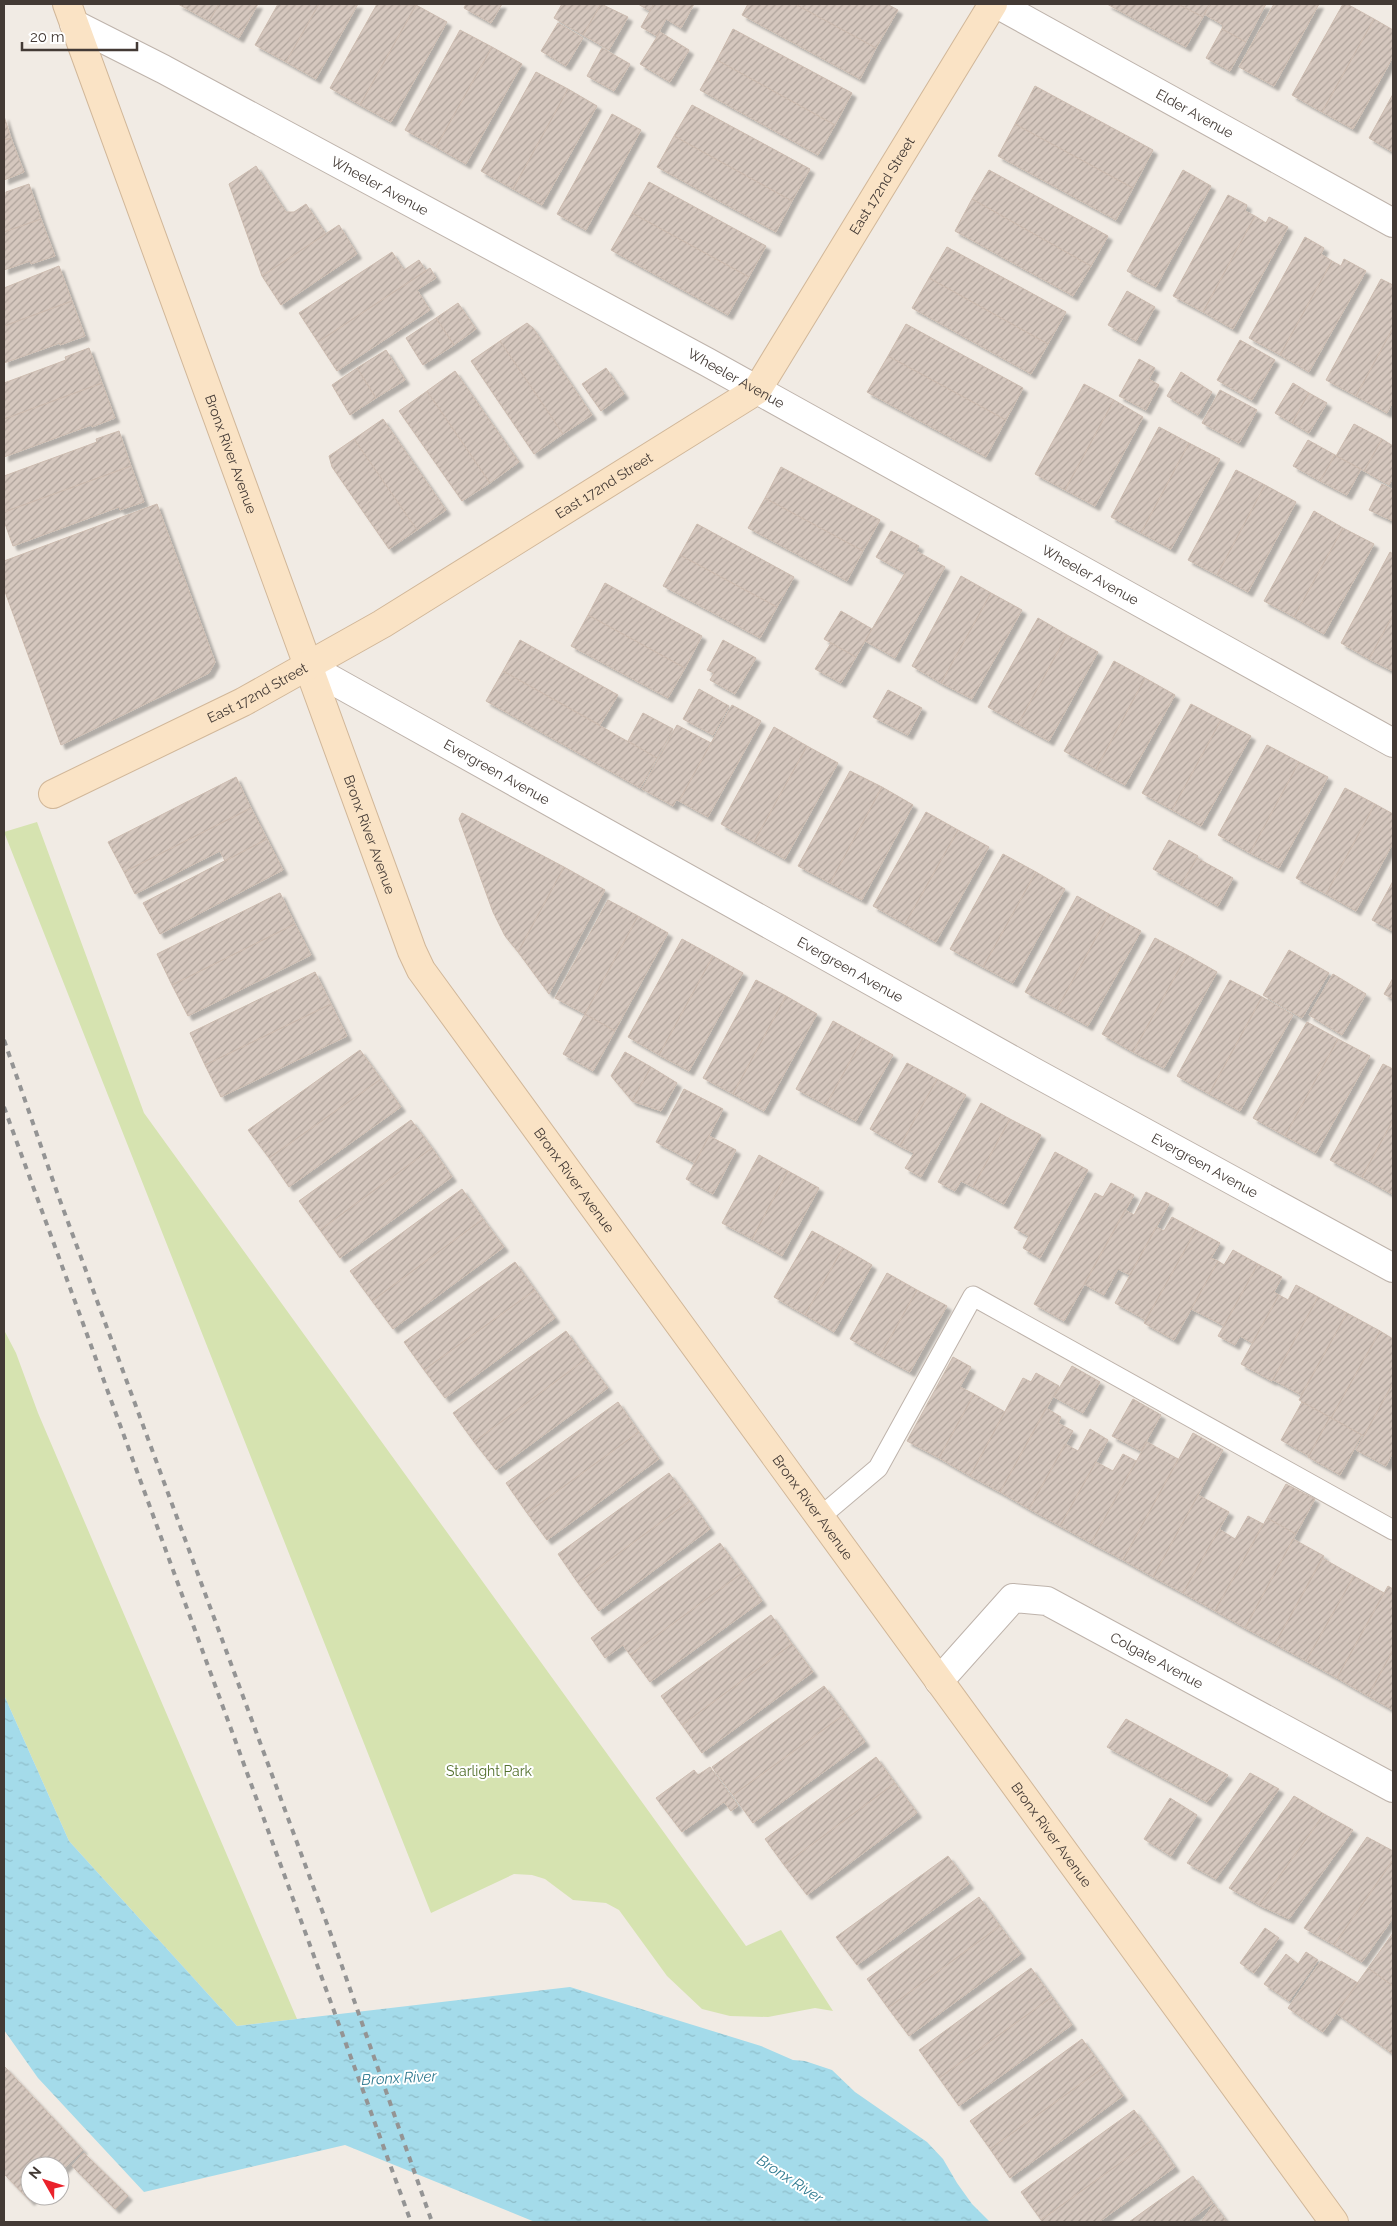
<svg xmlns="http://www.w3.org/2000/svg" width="1397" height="2226" font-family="Raleway,sans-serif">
  <defs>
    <pattern id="water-ripples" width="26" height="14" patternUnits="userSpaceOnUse" patternTransform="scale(1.25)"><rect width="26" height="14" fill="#a4dbea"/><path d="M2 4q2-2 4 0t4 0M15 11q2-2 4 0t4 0" fill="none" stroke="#8ebdc9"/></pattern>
    <pattern id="building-hatch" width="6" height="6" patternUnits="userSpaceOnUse" patternTransform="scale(1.25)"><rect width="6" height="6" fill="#d5c7be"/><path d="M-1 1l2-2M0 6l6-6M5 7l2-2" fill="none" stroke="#aea39b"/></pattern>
    <filter id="shadow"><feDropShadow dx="4.5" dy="4.5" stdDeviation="1" flood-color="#0004"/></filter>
  </defs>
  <rect width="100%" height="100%" fill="#f1ebe4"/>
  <path fill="#d6e3b0" d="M37,822L144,1113L746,1946L781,1930L833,2011L815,2008L768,2017L730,2016L702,2009L667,1976L619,1910L606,1903L573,1900L545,1879L532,1875L514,1874L431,1913L4,832Z
    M4,1330L16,1353L38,1413L297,2019L237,2026L69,1841L4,1695Z"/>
  <path fill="url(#water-ripples)" d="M4,1695L69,1841L237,2026L570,1987L761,2046L793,2060L805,2061L832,2070L855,2092L927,2142L943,2159L957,2183L972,2204L990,2222H535L345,2145L144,2192L38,2078L4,2030Z"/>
  <path fill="url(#building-hatch)" stroke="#ccbbaf" filter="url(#shadow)" d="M178,4H219L209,21Z
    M219,4H258L239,38L209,21Z
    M278,4H319L286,62L255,45Z
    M319,4H358L316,79L286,62Z
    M377,4L416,5L360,105L330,88Z
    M466,4H502L491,23L464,8Z
    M562,4H601L583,35L554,18Z
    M601,4L628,17L609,50L583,35Z
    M638,4H654L650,11Z
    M654,4H694L681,28L666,19L657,36L641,27Z
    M748,4H795L876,48L860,79L742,15Z
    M795,4H887L898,10L876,48Z
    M1107,4H1178L1203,17L1186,47Z
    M1178,4H1210L1203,17Z
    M1210,4H1266L1246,42L1222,29L1223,25L1204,14Z
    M1274,4H1319L1274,86L1239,67Z
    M1343,4H1347L1374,19L1322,112L1292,95Z
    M416,5L447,22L391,122L360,105Z
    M1374,19L1393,30V57L1353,129L1322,112Z
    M558,23L583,38L566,66L541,51Z
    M733,29L852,93L835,125L717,60Z
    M1222,29L1246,42L1230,71L1206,58Z
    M460,30L492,47L436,147L405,130Z
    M660,32L689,50L670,82L640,64Z
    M492,47L522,64L466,164L436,147Z
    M602,48L630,64L614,91L587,76Z
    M717,60L835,125L818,155L700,90Z
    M536,72L568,89L513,189L481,171Z
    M1035,86L1153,150L1133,188L1015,124Z
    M568,89L597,106L542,205L513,189Z
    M1393,94V152L1369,138Z
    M692,105L810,169L792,201L674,136Z
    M612,114L641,130L586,230L557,214Z
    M4,116L11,138L4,140Z
    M1015,124L1133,188L1116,220L998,156Z
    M674,136L792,201L776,232L657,167Z
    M11,138L24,172L4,180V140Z
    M256,166L286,212H294L306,204L326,234L262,276L229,184Z
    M989,170L1108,236L1091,266L972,199Z
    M1183,170L1211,186L1156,287L1127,271Z
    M649,182L766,246L749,277L632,213Z
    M29,184L41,219L4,232V196L6,195V192Z
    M1228,195L1247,205L1245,211L1255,216L1203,312L1173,296Z
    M972,199L1091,266L1073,296L955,231Z
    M632,213L749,277L728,315L611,250Z
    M1255,216L1266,223L1269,217L1288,227L1233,329L1203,312Z
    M41,219L55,256L31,264L30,261L4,270V232Z
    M339,225L357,254L281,305L262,276Z
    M1305,237L1324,248L1321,254L1332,261L1280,355L1249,338Z
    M947,247L1066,312L1048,344L929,278Z
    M392,252L404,270L419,260L426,271L318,342L299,313Z
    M1344,259L1366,271L1309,372L1280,355L1332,261L1341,266Z
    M59,266L72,301L4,326V288Z
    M430,268L436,278L417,290L430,310L337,371L318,342Z
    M929,278L1048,344L1031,374L912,308Z
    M1381,279L1393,285V328L1356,396L1326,380Z
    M1127,291L1155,307L1136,341L1108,325Z
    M72,301L85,336L60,345V343L4,363V326Z
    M458,303L476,329L454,345L436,318Z
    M436,318L454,345L423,365L406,338Z
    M527,323L533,328L592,415L563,434L500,341Z
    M906,324L1023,388L1006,420L888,356Z
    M1393,328V401L1387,413L1356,396Z
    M1240,340L1275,360L1252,400L1217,380Z
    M500,341L563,434L534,454L471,361Z
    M89,348L102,383L4,419V383L66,360L65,357Z
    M386,350L405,380L376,398L357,368Z
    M888,356L1006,420L986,457L867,392Z
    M1139,359L1155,368L1149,379L1159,385L1146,410L1119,396Z
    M357,368L376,398L350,415L332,385Z
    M606,368L624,394L601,411L582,384Z
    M455,371L519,462L490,483L427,391Z
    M1181,372L1212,392L1198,415L1167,396Z
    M102,383L115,418L92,427L91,425L4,457V419Z
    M1293,383L1309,393L1292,423L1275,413Z
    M1084,384L1114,400L1065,490L1035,474Z
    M1220,390L1257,410L1239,443L1202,423Z
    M427,391L490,483L462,501L399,411Z
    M1309,393L1327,403L1309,433L1292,423Z
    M1114,400L1143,417L1095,506L1065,490Z
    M383,419L446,510L417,530L354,439Z
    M1354,424L1382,439L1364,471L1336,456Z
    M1159,427L1189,443L1141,533L1111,517Z
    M119,431L131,466L4,512V476L97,442L96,439Z
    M354,439L417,530L389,549L332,467L329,456Z
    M1382,439L1393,446V478L1389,485L1364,471Z
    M1308,440L1335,455L1320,481L1293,466Z
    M1189,443L1220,459L1171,549L1141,533Z
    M1335,455L1361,469L1347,495L1320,481Z
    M131,466L144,502L120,510L119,507L13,546L4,521V512Z
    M781,467L880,520L863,551L765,498Z
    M1236,470L1265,485L1217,575L1188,560Z
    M1382,484L1393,490V521L1369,510Z
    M1265,485L1296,502L1248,592L1217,575Z
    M765,498L863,551L847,581L748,528Z
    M157,504L215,662L209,673L61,745L4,589V561Z
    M1314,511L1343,528L1294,617L1264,601Z
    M697,524L794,577L777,607L680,555Z
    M1343,528L1374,544L1324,634L1294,617Z
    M891,531L919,546L916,551L945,567L895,658L865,641L905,573L876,557Z
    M1390,552L1393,554V615L1369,659L1341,643Z
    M680,555L777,607L760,638L663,586Z
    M961,576L991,593L941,683L912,666Z
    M605,583L702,636L685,668L588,615Z
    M991,593L1022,610L972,699L941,683Z
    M841,611L872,629L856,657L824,639Z
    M588,615L685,668L668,698L571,646Z
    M1393,615V671L1369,659Z
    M1038,618L1067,635L1018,724L988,707Z
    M1067,635L1098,652L1049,741L1018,724Z
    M520,640L618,695L600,725L503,671Z
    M723,640L756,658L735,694L710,680L714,673L707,670Z
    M831,643L856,657L841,683L815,669Z
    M1114,661L1145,678L1096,769L1064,751Z
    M503,671L657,758L640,788L486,701Z
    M1145,678L1175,695L1125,785L1096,769Z
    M699,689L729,706L713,735L683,719Z
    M888,690L922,708L908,735L873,717Z
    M1191,704L1221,720L1172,810L1142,793Z
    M732,705L761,721L708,817L679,801Z
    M643,713L673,729L657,758L628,741Z
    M1221,720L1251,736L1201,826L1172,810Z
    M677,725L711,743L679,801L676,800L673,806L642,789Z
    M774,727L807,746L754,842L721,824Z
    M1267,745L1299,762L1250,853L1218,835Z
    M807,746L838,763L785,859L754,842Z
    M1299,762L1328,777L1279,868L1250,853Z
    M850,771L882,787L830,883L798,866Z
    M236,777L251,808L124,872L108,842Z
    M882,787L913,805L862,900L830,883Z
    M1345,788L1375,804L1326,894L1296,878Z
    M1375,804L1393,814V843L1356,911L1326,894Z
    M251,808L267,839L225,861L220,851L135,894L124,872Z
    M926,812L958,830L905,924L873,906Z
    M462,813L564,867L518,952L505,936L493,912L459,819Z
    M958,830L989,847L936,942L905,924Z
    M267,839L283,870L160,934L143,903Z
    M1169,840L1198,856L1181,885L1153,869Z
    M1003,854L1036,872L983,967L950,949Z
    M1197,858L1233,878L1218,906L1181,885Z
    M564,867L605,890L549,994L518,952Z
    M1036,872L1065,889L1013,983L983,967Z
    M1393,881V931L1372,920Z
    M280,893L295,924L172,985L157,954Z
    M1077,896L1109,914L1057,1009L1025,992Z
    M608,900L638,916L585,1014L555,998Z
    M1109,914L1141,931L1088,1026L1057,1009Z
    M638,916L668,933L615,1031L585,1014Z
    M295,924L311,955L188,1016L172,985Z
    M1155,938L1187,955L1133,1052L1102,1034Z
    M682,939L713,956L659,1055L628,1037Z
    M1289,950L1329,973L1302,1018L1263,995Z
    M1187,955L1217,972L1164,1068L1133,1052Z
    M713,956L743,973L689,1071L659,1055Z
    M315,972L331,1004L205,1065L190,1033Z
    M1333,974L1366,994L1342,1035L1309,1015Z
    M1393,978V999L1384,994Z
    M756,980L786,996L733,1094L703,1078Z
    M1230,980L1262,997L1209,1094L1177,1076Z
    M786,996L817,1014L764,1111L733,1094Z
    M1262,997L1293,1015L1240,1111L1209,1094Z
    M331,1004L347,1036L221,1097L205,1065Z
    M585,1014L615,1031L593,1071L563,1054Z
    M833,1021L863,1038L826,1105L796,1089Z
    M1307,1022L1338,1039L1285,1136L1253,1118Z
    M863,1038L893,1055L856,1121L826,1105Z
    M1338,1039L1370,1056L1316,1153L1285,1136Z
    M360,1050L381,1079L269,1158L248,1130Z
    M625,1052L651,1067L632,1101L611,1076Z
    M907,1063L937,1079L900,1146L870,1129Z
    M1383,1064L1393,1069V1120L1362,1177L1330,1160Z
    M651,1067L677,1083L661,1111L632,1101Z
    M381,1079L401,1107L289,1187L269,1158Z
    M937,1079L966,1095L921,1177L905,1168L914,1153L900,1146Z
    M684,1089L723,1109L695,1163L656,1142Z
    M981,1103L1010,1119L973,1187L961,1181L955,1191L938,1182Z
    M1010,1119L1041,1135L1004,1204L973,1187Z
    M411,1120L432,1148L320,1230L299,1201Z
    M1393,1120V1192L1392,1194L1362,1177Z
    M709,1136L736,1150L713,1194L686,1179Z
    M432,1148L452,1177L340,1258L320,1230Z
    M1055,1152L1088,1170L1040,1258L1023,1248L1029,1236L1014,1228Z
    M759,1155L788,1171L752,1239L722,1223Z
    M788,1171L819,1188L782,1256L752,1239Z
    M1111,1183L1134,1195L1064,1321L1034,1304L1095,1193L1103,1197Z
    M462,1189L483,1219L372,1301L350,1271Z
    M1146,1192L1169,1204L1130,1275L1118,1269L1104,1295L1084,1284L1125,1210L1134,1215Z
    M1172,1217L1196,1230L1146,1320L1115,1303L1156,1227L1164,1231Z
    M483,1219L504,1247L393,1329L372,1301Z
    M1196,1230L1220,1243L1211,1258L1218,1261L1174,1340L1144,1323Z
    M812,1231L843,1248L805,1315L774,1297Z
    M843,1248L872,1265L834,1332L805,1315Z
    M1233,1250L1258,1264L1224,1326L1191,1309L1218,1261L1224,1265Z
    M515,1262L535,1290L424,1370L404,1342Z
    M1258,1264L1282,1277L1274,1292L1279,1295L1252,1343L1240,1336L1235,1345L1218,1336Z
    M887,1273L917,1290L880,1356L850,1339Z
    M1296,1285L1318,1297L1272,1381L1241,1364L1279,1295L1288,1300Z
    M535,1290L555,1318L445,1398L424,1370Z
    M917,1290L947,1306L910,1372L880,1356Z
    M1318,1297L1347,1313L1301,1395L1273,1380Z
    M1347,1313L1380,1331L1331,1418L1299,1400Z
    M566,1331L586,1359L474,1442L453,1413Z
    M1380,1331L1393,1339V1383L1364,1436L1331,1418Z
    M953,1357L971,1367L960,1387L974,1394L939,1458L907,1441Z
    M586,1359L608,1388L496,1470L474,1442Z
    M1072,1366L1100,1382L1083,1413L1054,1397Z
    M1036,1373L1059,1386L1000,1492L970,1476L1023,1378L1031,1382Z
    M1393,1383V1452L1386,1466L1356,1450Z
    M974,1394L1005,1412L970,1476L939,1458Z
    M1133,1399L1161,1415L1141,1451L1112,1436Z
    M618,1402L639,1432L527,1513L506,1483Z
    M1302,1402L1330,1417L1309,1456L1281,1440Z
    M1046,1408L1061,1417L1058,1423L1073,1431L1029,1509L1000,1492Z
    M1330,1417L1362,1435L1340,1475L1308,1457Z
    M1090,1429L1108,1440L1060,1526L1029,1509L1065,1444L1078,1451Z
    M639,1432L659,1459L547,1540L527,1513Z
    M1193,1433L1223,1450L1153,1577L1123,1560Z
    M1147,1442L1178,1459L1123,1560L1091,1543Z
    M1123,1454L1136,1461L1091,1543L1060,1526L1096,1462L1113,1471Z
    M669,1473L690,1501L578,1583L558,1554Z
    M1286,1484L1315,1499L1296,1534L1267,1518Z
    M1198,1495L1229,1512L1183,1593L1153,1577Z
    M690,1501L710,1529L599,1611L578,1583Z
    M1248,1516L1263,1524L1215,1611L1183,1593L1219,1529L1235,1539Z
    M1267,1518L1296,1534L1245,1628L1215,1611Z
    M1293,1539L1324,1556L1275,1644L1245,1628Z
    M720,1543L742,1573L630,1655L623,1645L605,1658L591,1638Z
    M1322,1558L1354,1576L1306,1661L1275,1644Z
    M742,1573L762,1601L650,1682L630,1655Z
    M1354,1576L1384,1593L1337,1678L1306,1661Z
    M1388,1586L1393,1589V1650L1368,1696L1337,1678Z
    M771,1615L792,1644L682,1725L661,1696Z
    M792,1644L813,1672L702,1753L682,1725Z
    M1393,1650V1710L1368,1696Z
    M824,1686L845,1714L733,1795L712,1767Z
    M845,1714L865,1742L753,1823L733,1795Z
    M1126,1719L1228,1775L1207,1802L1107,1747Z
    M876,1757L895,1783L784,1865L765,1839Z
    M710,1767L738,1806L731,1811L724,1802L682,1832L656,1798L694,1770L698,1775Z
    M1250,1773L1279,1789L1216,1879L1187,1863Z
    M895,1783L917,1813L807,1895L784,1865Z
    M1294,1796L1324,1814L1259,1905L1229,1888Z
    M1170,1798L1197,1815L1171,1856L1144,1839Z
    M1324,1814L1353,1830L1289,1919L1259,1905Z
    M1367,1837L1393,1851V1860L1334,1945L1304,1928Z
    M948,1856L969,1884L857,1965L836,1937Z
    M1393,1860V1918L1362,1962L1334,1945Z
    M979,1897L1000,1926L888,2008L867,1979Z
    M1000,1926L1021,1954L909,2036L888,2008Z
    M1265,1928L1279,1938L1254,1973L1240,1963Z
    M1393,1933V1986L1368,1968Z
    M1306,1952L1318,1960L1289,2001L1264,1984L1286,1954L1298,1964Z
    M1321,1961L1358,1983L1323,2032L1288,2008Z
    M1031,1968L1052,1997L939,2078L919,2050Z
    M1368,1968L1393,1986V2054L1336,2013Z
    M1052,1997L1072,2025L959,2106L939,2078Z
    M1082,2039L1103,2068L990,2149L970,2121Z
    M4,2066L83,2150L60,2172V2166H30V2196H35L30,2201L4,2174Z
    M1103,2068L1123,2096L1010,2178L990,2149Z
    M1134,2110L1155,2138L1041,2220L1021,2192Z
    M1155,2138L1175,2167L1099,2222H1043L1041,2220Z
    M84,2153L128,2196L115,2209L72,2166Z
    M1193,2176L1213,2203L1187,2222H1129Z
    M1214,2204L1227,2222H1201Z"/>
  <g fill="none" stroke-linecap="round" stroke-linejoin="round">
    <defs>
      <path id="lane" d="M820,1517L878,1468L973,1296L1393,1530"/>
      <g id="street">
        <path id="s1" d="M997,4L1393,223"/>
        <path id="s2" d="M74,24L163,69L707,362L1393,743"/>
        <path id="s3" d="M309,667L1032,1071L1393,1268"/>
        <path id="s4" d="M939,1681L1013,1598L1047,1601L1393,1788"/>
      </g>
      <g id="secondary">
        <path id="s5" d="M67,4L412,951L421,970L1334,2222"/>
        <path id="s6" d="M53,794L243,702L382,624L757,390L993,4"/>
      </g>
    </defs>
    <use href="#lane" stroke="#beb3ab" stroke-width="21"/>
    <use href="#street" stroke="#beb3ab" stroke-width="30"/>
    <use href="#secondary" stroke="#d1b799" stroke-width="30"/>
    <use href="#lane" stroke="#fff" stroke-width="19"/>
    <use href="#street" stroke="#fff" stroke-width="28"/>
    <use href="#secondary" stroke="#fae3c5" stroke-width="28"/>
    <path stroke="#949494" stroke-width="4" stroke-dasharray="6 6" stroke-linecap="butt" d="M4,1040L58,1195L330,1932L432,2222
      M4,1107L411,2222"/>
  </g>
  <g text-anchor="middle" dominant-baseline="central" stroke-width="4" stroke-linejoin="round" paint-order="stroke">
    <g font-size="14" fill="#433a35" stroke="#fff">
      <text stroke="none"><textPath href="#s1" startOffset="226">Elder Avenue</textPath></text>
      <text stroke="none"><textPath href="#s6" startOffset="1052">East 172nd Street</textPath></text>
      <text stroke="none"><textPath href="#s2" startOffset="346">Wheeler Avenue</textPath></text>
      <text stroke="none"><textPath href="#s2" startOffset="751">Wheeler Avenue</textPath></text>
      <text stroke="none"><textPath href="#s5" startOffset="479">Bronx River Avenue</textPath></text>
      <text stroke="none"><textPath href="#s6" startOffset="632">East 172nd Street</textPath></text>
      <text stroke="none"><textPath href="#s2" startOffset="1156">Wheeler Avenue</textPath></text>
      <text stroke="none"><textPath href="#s6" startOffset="228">East 172nd Street</textPath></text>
      <text stroke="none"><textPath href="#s3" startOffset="215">Evergreen Avenue</textPath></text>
      <text stroke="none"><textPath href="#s5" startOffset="884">Bronx River Avenue</textPath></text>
      <text stroke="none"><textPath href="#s3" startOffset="620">Evergreen Avenue</textPath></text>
      <text stroke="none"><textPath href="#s3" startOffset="1025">Evergreen Avenue</textPath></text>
      <text stroke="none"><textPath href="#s5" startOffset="1289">Bronx River Avenue</textPath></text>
      <text stroke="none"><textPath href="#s5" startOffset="1694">Bronx River Avenue</textPath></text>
      <text stroke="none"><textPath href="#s4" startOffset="270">Colgate Avenue</textPath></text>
      <text stroke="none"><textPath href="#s5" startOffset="2099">Bronx River Avenue</textPath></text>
    </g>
    <g font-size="14" fill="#53702d" stroke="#fff">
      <text x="489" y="1771">Starlight Park</text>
    </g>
    <g font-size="15" font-style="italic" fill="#307a90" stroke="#fff">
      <text transform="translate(399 2078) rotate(-3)">Bronx River</text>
      <text transform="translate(790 2179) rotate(33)">Bronx River</text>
    </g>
  </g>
  <rect width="1397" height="2226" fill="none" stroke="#433a35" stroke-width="10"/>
  <g transform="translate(45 2181) rotate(309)"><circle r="24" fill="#ffffff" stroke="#b4b0ae"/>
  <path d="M0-4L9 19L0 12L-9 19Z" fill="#ea222b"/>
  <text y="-8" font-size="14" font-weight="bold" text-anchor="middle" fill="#433a35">N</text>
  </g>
  <path d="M22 42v8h115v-8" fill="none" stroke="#433a35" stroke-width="2.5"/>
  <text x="30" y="42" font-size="15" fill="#433a35" stroke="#ffffff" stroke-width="4" paint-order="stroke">20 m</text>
</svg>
